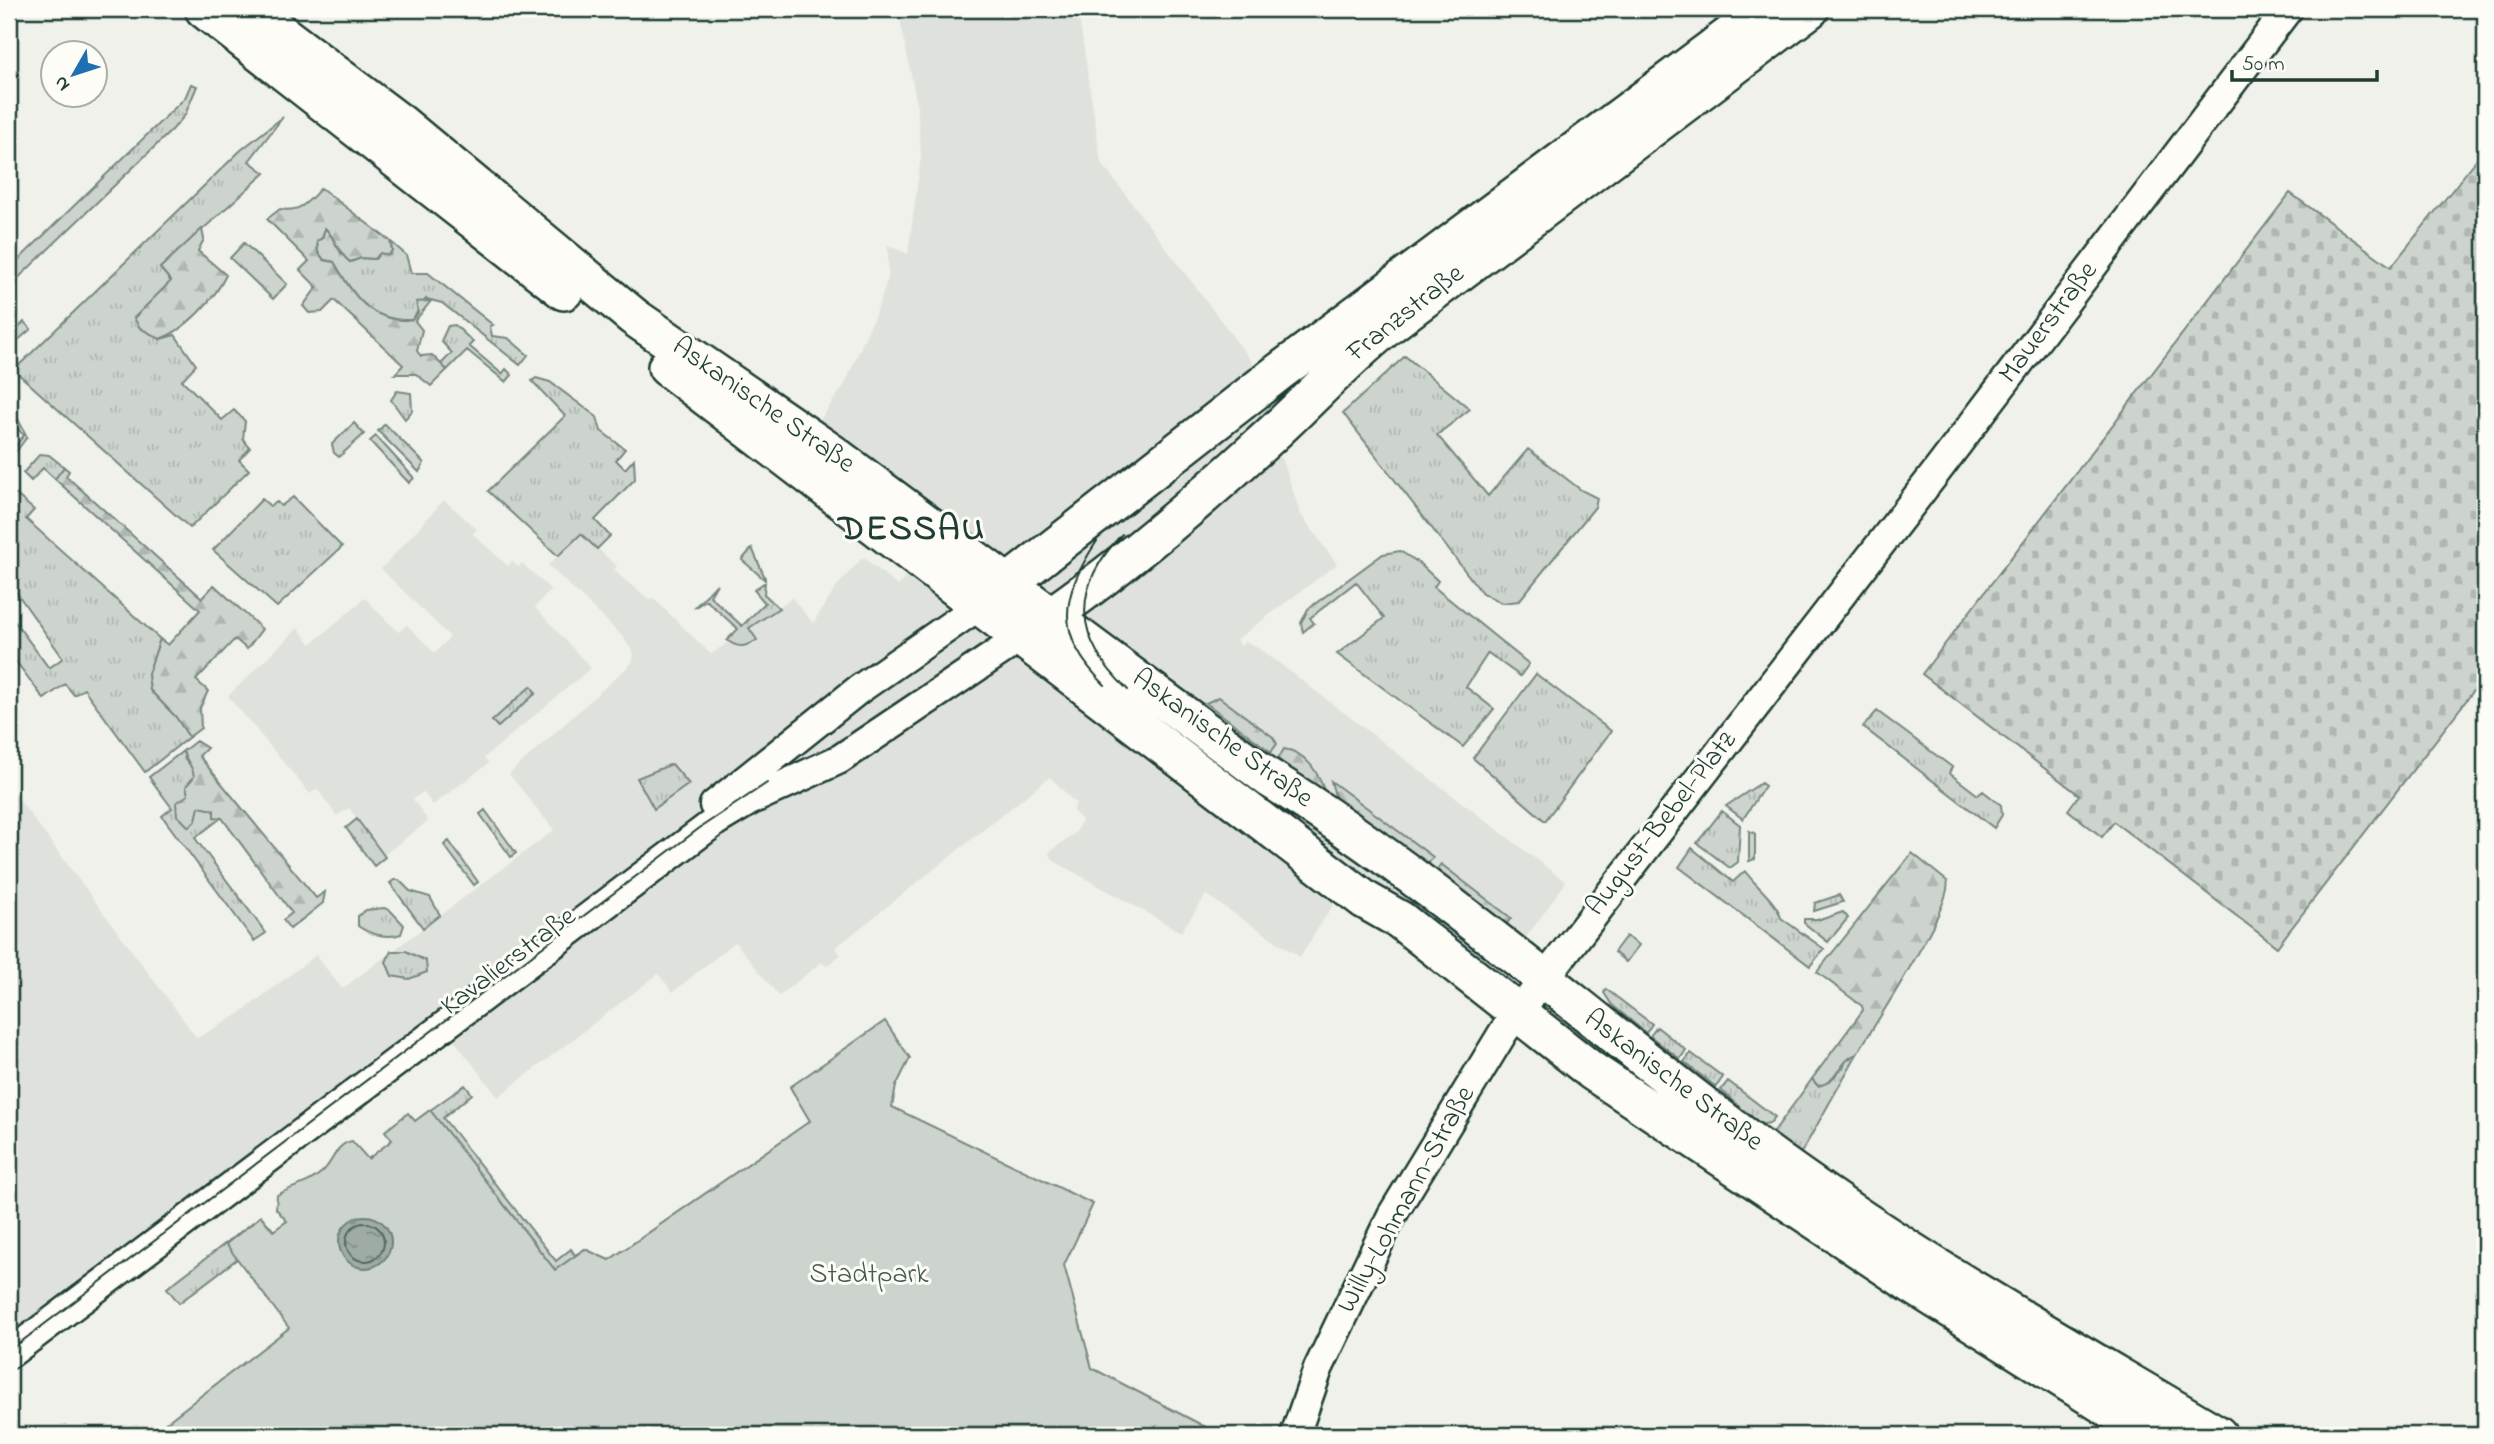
<svg xmlns="http://www.w3.org/2000/svg" width="2494" height="1444" font-family="'Indie Flower',sans-serif">
  <defs>
    <pattern id="grass-tufts" width="24" height="20" patternUnits="userSpaceOnUse" patternTransform="scale(1.75)"><rect width="24" height="20" fill="#cdd3cd"/><path d="M3 7l-1-3M5 7V3M7 7l1-3M15 17l-1-3M17 17v-4M19 17l1-3" fill="none" stroke="#b0b6b1"/></pattern>
    <pattern id="forest-firs" width="22" height="20" patternUnits="userSpaceOnUse" patternTransform="scale(1.75)"><rect width="22" height="20" fill="#cdd3cd"/><path d="M5 1l3.5 6h-7zM16 11l3.5 6h-7z" fill="#b0b6b1"/></pattern>
    <pattern id="cemetery-stones" width="16" height="16" patternUnits="userSpaceOnUse" patternTransform="scale(1.75)"><rect width="16" height="16" fill="#cdd3cd"/><path d="M2 7V4a2 2 0 0 1 4 0v3zM10 15v-3a2 2 0 0 1 4 0v3z" fill="#b0b6b1"/></pattern>
    <pattern id="water-ripples" width="26" height="14" patternUnits="userSpaceOnUse" patternTransform="scale(1.75)"><rect width="26" height="14" fill="#9faca4"/><path d="M2 4q2-2 4 0t4 0M15 11q2-2 4 0t4 0" fill="none" stroke="#818d86"/></pattern>
  </defs>
  <rect width="100%" height="100%" fill="#f0f1eb"/>
  <filter id="ink" filterUnits="userSpaceOnUse"><feTurbulence type="fractalNoise" baseFrequency=".0143" numOctaves="2"/><feDisplacementMap in="SourceGraphic" scale="14" xChannelSelector="R" yChannelSelector="G"/><feConvolveMatrix kernelMatrix="1 2 1 2 8 2 1 2 1" color-interpolation-filters="sRGB"/></filter>
  <g filter="url(#ink)">
    <path fill="#dfe2dc" d="M898,9H1078L1101,162L1281,400L1254,426L1283,460L1300,513L1337,564L1236,640L1241,646L1244,642L1252,644L1275,660L1566,882L1499,975L1357,867L1300,957L1206,895L1181,932L1054,861L1048,853L1076,832L1082,820L1073,811L1076,804L1050,777L835,948L841,955L826,966L822,962L779,996L735,942L673,992L658,974L498,1097L440,1022L9,1348V786L197,1038L239,1014L316,955L342,989L554,830L509,774L632,663L634,654L623,637L548,565L581,534L617,566L614,570L627,582L651,600L653,598L711,654L792,598L813,623L838,585L863,557L898,586L948,521L817,424L845,384L878,307L888,278V245L908,254L921,156L917,105Z
      M444,500L477,529L473,534L508,566L512,561L518,567L522,563L551,590L535,607L591,668L484,758L489,763L433,805L423,792L413,799L428,821L384,855L349,808L337,816L317,789L310,794L228,696L298,628L311,644L365,598L398,632L407,625L435,653L450,637L381,569Z"/>
    <path fill="url(#grass-tufts)" stroke="#768880" stroke-width="2" d="M1704,9H1746L1723,26Z
      M191,84L197,86L185,115L173,129L9,287V269L185,98Z
      M283,117L249,161L265,173L160,268L171,281L160,339L175,335L196,365L182,380L222,420L234,410L245,421L243,439L250,448L239,460L249,470L190,528L14,370L241,150Z
      M325,227C335,239 337,252 350,262L361,258L375,259L380,253L392,250L390,241L406,255L411,273H428L493,325L490,326L492,336L508,338L528,355L520,365L442,303L426,299L412,320C369,322 354,296 334,262L324,260L318,252L317,241L322,238Z
      M244,243L287,284L273,299L230,258Z
      M24,322L31,329L9,348V338Z
      M455,325L473,342L469,346L502,374L506,369L512,375L506,382L467,350L447,370L441,364L452,353L441,341L448,326Z
      M1405,356L1470,409L1437,435L1488,496L1528,449L1581,490L1597,498L1595,507L1519,601L1502,603L1482,593L1343,413Z
      M536,378L550,382L597,417L601,431L625,449L616,460L625,469L634,459L635,479L595,520L610,536L597,549L581,534L558,556L488,491L565,416L532,381Z
      M397,391L411,393L412,411L405,419L391,400Z
      M9,411L18,419L27,437L9,461V454L24,435L9,421Z
      M354,423L364,434L339,457L334,453L332,444Z
      M385,424L424,463L419,472L378,431Z
      M376,436L414,478L409,483L370,441Z
      M40,454L49,455L64,467L55,479L43,468L31,481L23,473Z
      M12,491L34,510L26,519L160,639L148,674L150,690L176,717L189,737L145,772L84,689L74,695L65,684L44,699L9,652V614L49,668L63,658L9,582V492Z
      M293,497L342,547L277,607L213,550L262,499L270,506L277,502L281,506Z
      M752,548L765,578V580L742,560Z
      M1400,551L1419,563L1438,581L1434,587L1529,664L1520,676L1488,653L1466,687L1494,709L1463,747L1337,654L1384,618L1356,582L1310,618L1314,623L1303,632L1301,623L1308,609L1383,554Z
      M765,582L764,594L779,608L749,628L757,640C746,647 738,649 727,640L738,629L706,600L694,608L717,584L710,596L742,626L765,603L754,590Z
      M1536,674L1611,731L1545,821L1473,758Z
      M531,686L536,693L498,727L492,721Z
      M1877,711L1952,767L1949,773L1978,795L1983,791L2001,805L2002,815L1994,828L1863,727Z
      M183,751L185,760L193,767L198,807L207,806L221,818L195,838L266,933L254,941L162,816L172,808L149,777Z
      M672,764L689,784L654,809L637,778Z
      M1761,783L1765,786L1743,819L1726,806Z
      M485,810L516,853L511,857L480,814Z
      M1722,811L1740,825L1738,862L1730,868L1697,843Z
      M357,819L385,857L374,866L346,828Z
      M1749,831L1755,833V859L1749,861Z
      M449,841L478,882L474,885L444,845Z
      M1692,848L1733,882L1745,871C1755,886 1777,901 1781,918L1824,949L1810,966L1679,867Z
      M394,880H399L410,891L430,897L440,915L423,928L390,883Z
      M1839,895L1843,902L1814,911L1815,903Z
      M384,908L390,910L404,925L401,934C387,939 369,934 358,926V916L366,910Z
      M1843,912L1848,918L1828,942L1804,923V919H1823Z
      M1626,936L1639,945L1626,962L1614,952Z
      M391,951H406L426,961L427,972L409,979L392,976L386,962Z
      M1606,989L1652,1024L1646,1033L1612,1005L1604,993Z
      M1657,1027L1686,1050L1680,1059L1650,1036Z
      M1691,1053L1723,1077L1716,1087L1684,1062Z
      M1857,1054L1803,1150L1800,1153L1772,1134L1812,1079L1818,1086L1843,1068L1847,1058Z
      M1728,1081L1775,1117L1770,1123L1759,1125L1721,1090Z
      M465,1085L472,1094L443,1118L556,1261L571,1249L575,1255L585,1249L604,1259L575,1256L555,1270L502,1202L415,1121Z
      M261,1216L274,1231L179,1303L167,1288Z"/>
    <path fill="url(#forest-firs)" stroke="#768880" stroke-width="2" d="M321,188L390,241L392,250L389,255L380,253L375,259L361,258L350,262C337,252 336,239 325,228L322,238L317,241L318,252L324,260L334,262C354,296 369,322 412,320L418,313L416,302L431,301L415,321L422,330L417,351L421,356L432,355L447,370L431,386L416,374H395L403,365L334,300L322,312L309,313L303,306L317,287L300,270L309,261L267,219L280,209C300,213 309,201 321,188Z
      M202,229L204,239L198,251L226,275C215,299 184,331 160,339L140,328L134,318L171,281L160,268Z
      M64,467L69,471L66,476L202,598L214,585L262,629L247,649L235,639L196,680L208,691L200,708L201,728L189,737L176,717L150,690L148,674L160,639L168,645L200,610L55,479Z
      M1219,697L1273,737L1277,744L1271,752L1206,703Z
      M196,741L207,748L199,756L316,898L325,892L323,903L290,929L283,920L292,913L222,818L214,817V810L199,807L196,820L189,827L177,815L176,803L188,795L186,786L194,777C193,766 186,761 183,751Z
      M1284,749C1307,752 1320,775 1325,794L1278,759Z
      M1331,781L1433,857L1424,870L1336,800Z
      M1912,853L1947,881C1955,903 1873,1027 1857,1054C1839,1060 1839,1082 1818,1086L1812,1079L1863,1010L1862,1006L1817,972Z
      M1441,864L1511,918L1505,926L1433,875Z"/>
    <path fill="url(#cemetery-stones)" stroke="#768880" stroke-width="2" d="M2485,149V676L2277,947L2114,822L2102,837L2068,810L2079,795L1922,674L2290,193L2391,267Z"/>
    <path fill="#cdd3cd" stroke="#768880" stroke-width="2" d="M885,1021L910,1058L896,1086L892,1107L1093,1204L1064,1265L1092,1368L1221,1435H150L289,1328L226,1244L261,1216L273,1231L287,1221L276,1209L277,1195C292,1186 308,1185 322,1172C334,1162 335,1144 352,1141L368,1159L392,1140L385,1131L408,1113L415,1121L430,1110L555,1270L585,1249L609,1260L810,1121L790,1087Z"/>
    <path fill="url(#water-ripples)" stroke="#6c8077" stroke-width="2" d="M339 1242a26 26 0 1 1 52 0a26 26 0 1 1-52 0Z"/>
    <g fill="none" stroke-linecap="round" stroke-linejoin="round">
      <path stroke="#526961" stroke-width="2" d="M346 1242a19 19 0 1 1 38 0a19 19 0 1 1-38 0Z"/>
      <defs>
        <path id="minor" d="M714,805L858,690L980,605
          M9,1354L716,821L751,800L840,759L1020,638
          M1295,1435L1318,1369L1392,1215L1504,1031L1937,471L2288,9"/>
        <path id="major" d="M204,9L564,291
          M249,9L400,123L634,317L833,454L1269,778C1441,885 1593,1024 1756,1145C1901,1253 2062,1342 2218,1435
          M667,367L1365,900L1400,920L1592,1071L1913,1285L2152,1435
          M992,596L1279,372L1765,9
          M1035,627C1114,573 1188,511 1259,446C1303,407 1342,363 1388,326L1810,9"/>
      </defs>
      <use href="#minor" stroke="#1f3d34" stroke-width="33"/>
      <use href="#major" stroke="#1f3d34" stroke-width="42"/>
      <use href="#minor" stroke="#fdfcf7" stroke-width="28"/>
      <use href="#major" stroke="#fdfcf7" stroke-width="37"/>
      <path stroke="#1f3d34" stroke-width="2" d="M1122,534C1070,589 1074,639 1128,690
        M1097,541C1060,596 1054,636 1105,685
        M9,1351L701,827L767,783"/>
    </g>
  </g>
  <g text-anchor="middle" dominant-baseline="central" stroke-width="6" stroke-linejoin="round" paint-order="stroke">
    <g font-size="28" fill="#1f3d34" stroke="#fdfcf7">
      <text transform="translate(1406 314) rotate(-38)">Franzstraße</text>
      <text transform="translate(2049 323) rotate(-53)">Mauerstraße</text>
      <text transform="translate(763 406) rotate(35)">Askanische Straße</text>
      <text transform="translate(1222 739) rotate(36)">Askanische Straße</text>
      <text transform="translate(1662 824) rotate(-52)">August-Bebel-Platz</text>
      <text transform="translate(509 962) rotate(-37)">Kavalierstraße</text>
      <text transform="translate(1673 1081) rotate(37)">Askanische Straße</text>
      <text transform="translate(1407 1200) rotate(-61)">Willy-Lohmann-Straße</text>
    </g>
    <g font-size="28" fill="#425b53" stroke="#fdfcf7">
      <text x="869" y="1275">Stadtpark</text>
    </g>
    <g font-size="35" font-weight="bold" letter-spacing="2" fill="#1f3d34" stroke="#fdfcf7">
      <text x="912" y="530">DESSAU</text>
    </g>
  </g>
  <rect width="2494" height="1444" fill="none" stroke="#fdfcf7" stroke-width="35"/>
  <rect x="18" y="18" width="2459" height="1409" fill="none" stroke="#1f3d34" stroke-width="2.5" filter="url(#ink)"/>
  <g transform="translate(74 74) rotate(231)"><circle r="33" fill="#fdfcf7" stroke="#a4b0a9" stroke-width="2"/>
  <path d="M0-5L12 26L0 18L-12 26Z" fill="#1f6fb2"/>
  <text y="-10" font-size="19" font-weight="bold" text-anchor="middle" fill="#1f3d34">N</text>
  </g>
  <path d="M2232 70v10h145v-10" fill="none" stroke="#1f3d34" stroke-width="3.5"/>
  <text x="2242" y="70" font-size="21" fill="#1f3d34" stroke="#fdfcf7" stroke-width="5" paint-order="stroke">50 m</text>
</svg>
